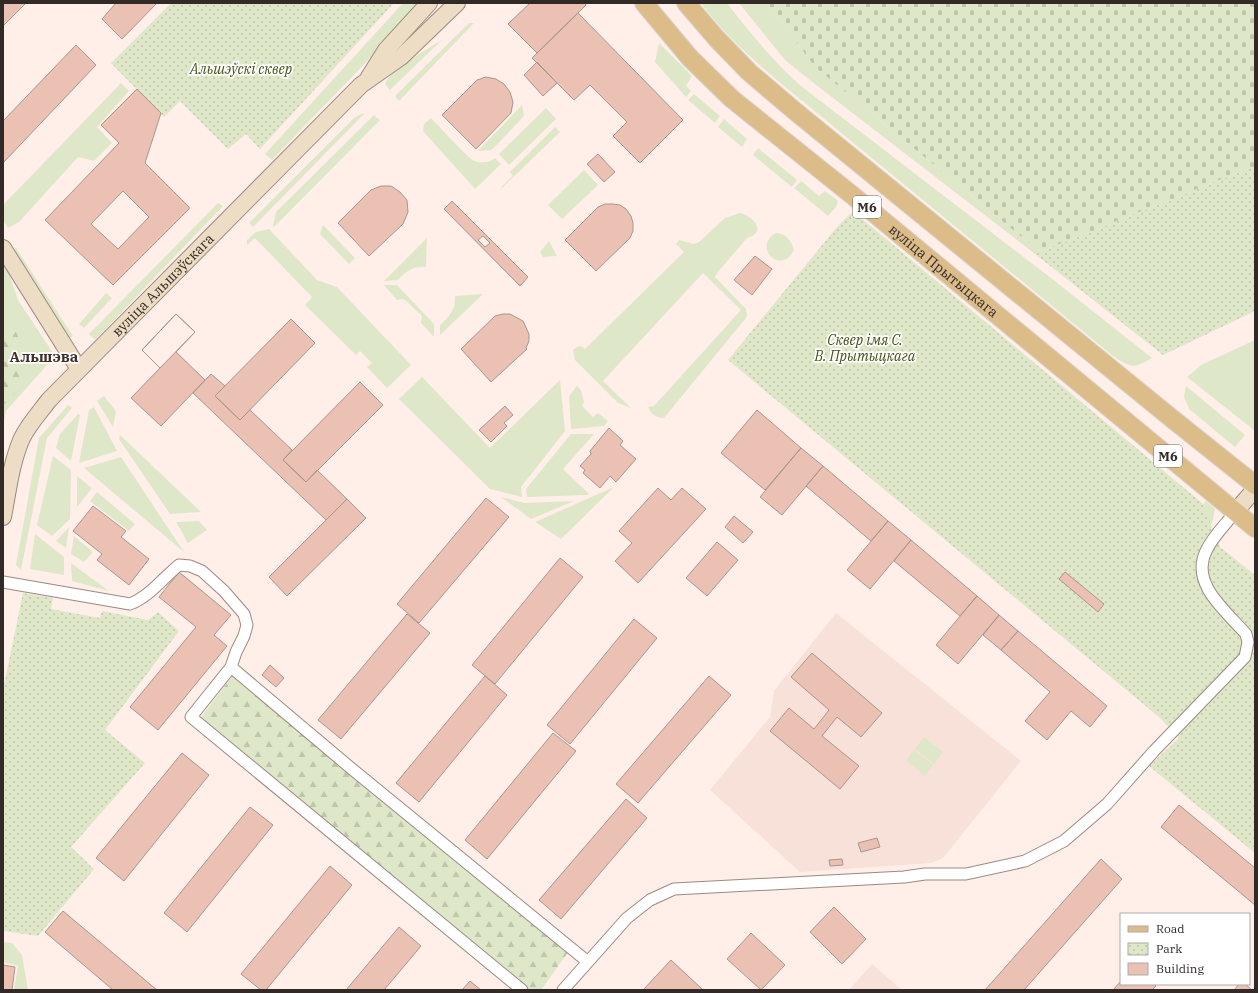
<svg xmlns="http://www.w3.org/2000/svg" width="1258" height="993" font-family="'IBM Plex Serif',serif">
  <defs>
    <pattern id="forest-firs" width="22" height="20" patternUnits="userSpaceOnUse"><rect width="22" height="20" fill="#dee7c7"/><path d="M5 1l3.5 6h-7zM16 11l3.5 6h-7z" fill="#bfc6ab"/></pattern>
    <pattern id="cemetery-stones" width="16" height="16" patternUnits="userSpaceOnUse"><rect width="16" height="16" fill="#dee7c7"/><path d="M2 7V4a2 2 0 0 1 4 0v3zM10 15v-3a2 2 0 0 1 4 0v3z" fill="#bfc6ab"/></pattern>
    <pattern id="park-dots" width="8" height="8" patternUnits="userSpaceOnUse"><rect width="8" height="8" fill="#dee7c7"/><path d="M2 2h.1M6 6h.1" fill="none" stroke="#bfc6ab" stroke-width="1.8" stroke-linecap="round"/></pattern>
  </defs>
  <rect width="100%" height="100%" fill="#ffefe8"/>
  <path fill="#f8e1d8" d="M836,613L1021,761L943,858L931,863L800,872L710,790L770,717L774,691Z
    M872,964L902,990H849Z"/>
  <path fill="#dee7c7" d="M403,3H423L272,160L265,154Z
    M701,3H727C750,33 773,61 801,86L1051,278L1152,358C1133,369 1131,368 1113,356L778,81C750,57 723,33 701,3Z
    M739,3H767L815,67L1040,252L1035,254L802,74L785,60Z
    M469,23H474L399,101L395,96Z
    M442,40L390,90L385,84C390,70 429,48 442,40Z
    M659,43L692,76L686,86L691,91L686,97L655,62Z
    M121,83L129,91L97,127L112,143L94,161L78,157L19,222L8,228L3,220V205Z
    M694,94L720,116L715,123L688,100Z
    M522,105L524,115L522,118L495,147L491,150L478,151Z
    M546,108L556,119L509,165L499,154Z
    M365,113L253,227L249,223L354,118L361,114Z
    M374,115L380,120L274,227L273,226L276,212Z
    M431,118C438,125 468,158 474,161C481,163 490,163 495,158L501,164L475,189L423,131L424,124Z
    M724,119L747,139L742,147L718,127Z
    M555,127L560,132L502,188L501,187L513,176L510,172Z
    M758,148L797,180L792,187L753,155Z
    M584,170L598,185L562,219L548,205Z
    M801,181L819,196L825,191L838,201L836,207L828,216L794,188Z
    M218,203L223,206L95,340L89,334Z
    M740,213C754,216 767,233 747,238L717,273L715,277L746,309L747,316L745,319L664,418C656,418 651,414 648,407L654,406L741,310L703,273L603,381L631,408L618,403L575,360L573,350L577,347L581,346L585,349L684,252L676,244L679,240L694,244L699,242L725,218Z
    M323,225L355,258L349,264L320,234Z
    M269,229L317,280L337,287L411,365L388,387L387,388L367,367L372,363L360,351L356,355L305,305L312,297L255,238L247,245V240L256,232Z
    M776,233C786,233 792,242 794,250C780,277 752,246 776,233Z
    M427,238L426,267C413,266 407,271 398,280L384,281Z
    M549,241L557,256L543,257L540,252Z
    M16,248L73,336L70,338L13,251Z
    M3,265L9,274L18,300L55,356L6,411L3,426Z
    M384,285H397L434,324V337L421,323L422,316L404,299L397,300Z
    M106,293L112,298L84,328L79,324Z
    M483,294L440,335V325C450,316 456,309 455,296Z
    M1255,340V431L1187,377L1201,365Z
    M422,377L490,448L560,380L565,431L521,487L522,497L490,489L399,399Z
    M577,386L581,390L584,402L582,406L593,417L598,413L608,421L604,426L571,429L569,396Z
    M1186,386L1245,435L1235,447L1189,409L1184,397Z
    M104,396L116,411L113,427L97,401Z
    M68,405L72,408L47,438L21,570L16,565L39,438Z
    M94,407L117,451L79,463L89,410Z
    M78,414L80,415L71,461L56,448L60,434Z
    M571,434H594L563,469L589,494L586,495L527,497L526,489Z
    M120,435L201,512L170,514L119,439Z
    M53,456L71,470L70,519L52,536L37,525Z
    M121,457L184,552L84,468Z
    M77,476L92,488L77,507Z
    M614,487L561,539L535,522Z
    M97,492L135,524L129,531L90,501Z
    M501,497L524,503L574,501L531,519Z
    M1206,501L1215,509L1213,520L1209,529L1194,515Z
    M199,521L207,530L188,543L176,522Z
    M69,527L66,548L56,541Z
    M35,534L64,557V575L30,569Z
    M74,536L93,552L84,562L71,554Z
    M71,563L109,591L72,581Z
    M924,737L943,752L934,764L915,749Z
    M914,750L933,765L925,776L906,761Z
    M3,942L12,943L22,955L28,990H14L18,966L3,962Z"/>
  <path fill="url(#forest-firs)" d="M3,332H16L27,357L14,395L3,405Z
    M233,675L569,951L541,990H527L199,720Z"/>
  <path fill="url(#cemetery-stones)" d="M767,3H1255V166L1040,252L815,67Z"/>
  <path fill="url(#park-dots)" d="M171,3H394L260,149L246,134L228,149L180,101L164,117L111,63Z
    M1255,166V311L1163,355L1035,254Z
    M855,213L1202,503L1220,547L1255,575V853L1149,766L1179,738L1159,717L728,360L837,227L850,214Z
    M23,593L53,598L51,609L100,618L102,611L148,620L158,612L179,631L105,730L145,763L71,847L94,869L38,936L3,931V690Z"/>
  <path fill="#eac1b2" stroke="#a9968f" fill-rule="evenodd" d="M3,3H26L3,26Z
    M116,3H157L122,39L102,19Z
    M530,3H585L586,5L537,53L508,24Z
    M578,13L683,120L640,163L613,136L627,122L590,85L574,100L532,58Z
    M76,45L96,65L3,163V121Z
    M537,62L557,83L543,96L524,75Z
    M486,77L496,79L504,84L510,92L513,102L511,113L476,149L442,115L477,80Z
    M137,89L161,113L145,163L190,208L113,285L45,220L119,143L101,125ZM123,191L149,217L118,249L91,224Z
    M598,154L615,172L604,182L587,164Z
    M381,186H391L400,192L407,200L408,212L403,224L369,256L338,223L371,190Z
    M452,201L528,277L520,286L444,209Z
    M605,204H613L620,205L626,209L631,216L633,223V231L630,238L596,271L565,240L598,207Z
    M483,236L490,243L485,247L478,240Z
    M755,256L772,269L752,295L734,280Z
    M176,314L195,332L160,368L142,350Z
    M176,314L195,332L176,352L205,380L161,426L131,398L160,368L142,350Z
    M503,314H510L523,321L529,334V341L526,348L527,349L491,382L461,349L495,316Z
    M291,319L315,343L240,420L215,396Z
    M211,374L225,386L215,396L240,420L250,410L292,450L283,460L306,482L317,470L347,499L326,520L193,393Z
    M360,382L383,405L306,482L283,460Z
    M505,406L513,415L504,423L507,426L491,442L479,430Z
    M757,410L801,448L765,490L721,453Z
    M609,428L623,441L620,445L636,459L616,482L610,476L600,488L583,473L585,470L580,466L591,454L590,451Z
    M801,448L823,466L782,515L760,497Z
    M823,466L888,521L871,541L806,486Z
    M658,488L671,500L682,488L706,509L638,583L615,561L632,543L619,531Z
    M486,498L509,517L419,623L397,604Z
    M347,499L366,518L287,596L269,577Z
    M93,506L126,531L121,537L149,559L129,585L97,560L102,554L73,531Z
    M734,516L753,532L743,543L725,527Z
    M888,521L911,540L870,589L847,570Z
    M911,540L977,596L960,616L894,561Z
    M717,542L738,560L707,596L686,578Z
    M560,558L583,577L495,684L472,665Z
    M179,572L231,615L214,635L227,646L158,730L130,707L196,627L159,597Z
    M1065,572L1104,604L1098,612L1059,579Z
    M977,596L999,615L958,664L936,645Z
    M407,614L430,633L341,739L318,720Z
    M999,615L1018,631L1001,650L983,635Z
    M634,619L657,638L570,744L547,725Z
    M1018,631L1107,706L1090,727L1071,711L1047,740L1025,721L1050,692L1001,650Z
    M812,653L882,713L861,737L837,717L822,736L859,766L840,789L770,731L789,708L814,729L829,710L791,677Z
    M270,665L284,678L276,687L262,675Z
    M485,676L507,695L419,802L396,783Z
    M709,676L731,695L638,803L616,784Z
    M553,733L576,751L487,859L465,840Z
    M182,753L209,775L124,881L96,858Z
    M626,799L647,818L561,919L539,900Z
    M1179,805L1255,868V905L1161,827Z
    M250,807L273,825L187,932L164,913Z
    M877,838L880,847L861,852L858,843Z
    M842,859L843,865L830,866L829,860Z
    M1101,859L1122,879L1068,940L1024,990H985Z
    M330,866L352,885L266,990H261L241,974Z
    M834,907L866,939L842,964L810,932Z
    M63,911L157,990H113L45,932Z
    M399,927L421,946L411,958L384,990H346Z
    M751,933L785,965L761,990L727,959Z
    M671,960L702,989V990H643Z
    M3,965L15,967L12,990H3Z
    M470,981L481,990H462Z
    M1121,981V984H1154L1156,986L1152,990H1113Z
    M1239,984H1245L1252,990H1234Z"/>
  <g fill="none" stroke-linecap="round" stroke-linejoin="round">
    <defs>
      <path id="street" d="M3,582L130,604C149,597 163,578 179,565L190,566L202,571L224,591L244,614L247,625L244,636L236,652L231,667L191,717L522,990
        M231,667L352,769L588,962
        M563,990L627,918L650,900L674,889L904,877L925,874H966L1025,861L1064,841L1107,804L1154,751L1245,657L1248,642L1246,634C1226,611 1190,584 1206,551C1213,536 1226,524 1236,511"/>
      <g id="secondary">
        <path d="M369,77L386,50L429,3"/>
        <path d="M3,248L79,369"/>
        <path d="M1236,511L1255,489"/>
        <path id="s1" d="M3,517C8,491 11,463 22,438C29,424 40,412 49,400L361,85L401,57L457,3"/>
      </g>
      <g id="primary">
        <path id="s2" d="M644,3L690,58L732,99L852,195L1255,528"/>
        <path d="M686,3L717,39L749,72L796,112L1170,417L1255,485"/>
      </g>
    </defs>
    <use href="#street" stroke="#9b8982" stroke-width="13"/>
    <use href="#secondary" stroke="#9b8982" stroke-width="18"/>
    <use href="#primary" stroke="#d6d4d4" stroke-width="20"/>
    <use href="#street" stroke="#fff" stroke-width="11"/>
    <use href="#secondary" stroke="#edddc4" stroke-width="16"/>
    <use href="#primary" stroke="#dcbc89" stroke-width="18"/>
  </g>
  <g text-anchor="middle" dominant-baseline="central" stroke-width="3.5" stroke-linejoin="round" paint-order="stroke">
    <g fill="#fff" stroke="#6f6a68" stroke-width="1">
      <rect x="853" y="196" width="28" height="22" rx="3"/>
      <rect x="1154" y="445" width="28" height="22" rx="3"/>
    </g>
    <g font-size="13" font-weight="bold" fill="#312a27">
      <text x="867" y="207">М6</text>
      <text x="1168" y="456">М6</text>
    </g>
    <g font-size="14" font-style="italic" fill="#455015" stroke="#fff">
      <text x="241" y="69">Альшэўскі сквер</text>
      <text x="865" y="340">Сквер імя С.<tspan x="865" dy="16">В. Прытыцкага</tspan></text>
    </g>
    <g font-size="14" fill="#312a27" stroke="#fff">
      <text stroke="none"><textPath href="#s2" startOffset="403">вуліца Прытыцкага</textPath></text>
      <text stroke="none"><textPath href="#s1" startOffset="290">вуліца Альшэўскага</textPath></text>
    </g>
    <g font-size="15" font-weight="bold" fill="#3f2f29" stroke="#fff">
      <text x="44" y="356">Альшэва</text>
    </g>
  </g>
  <rect width="1258" height="993" fill="none" stroke="#312a27" stroke-width="8"/>
  <rect x="1120" y="913" width="130" height="72" fill="#ffffff" stroke="#adaaa9"/>
  <rect x="1128" y="926" width="20" height="6" fill="#dcbc89" stroke="#adaaa9"/>
  <text x="1156" y="933" font-size="12" fill="#312a27">Road</text>
  <rect x="1128" y="943" width="20" height="12" fill="url(#park-dots)" stroke="#adaaa9"/>
  <text x="1156" y="953" font-size="12" fill="#312a27">Park</text>
  <rect x="1128" y="963" width="20" height="12" fill="#eac1b2" stroke="#adaaa9"/>
  <text x="1156" y="973" font-size="12" fill="#312a27">Building</text>
</svg>
